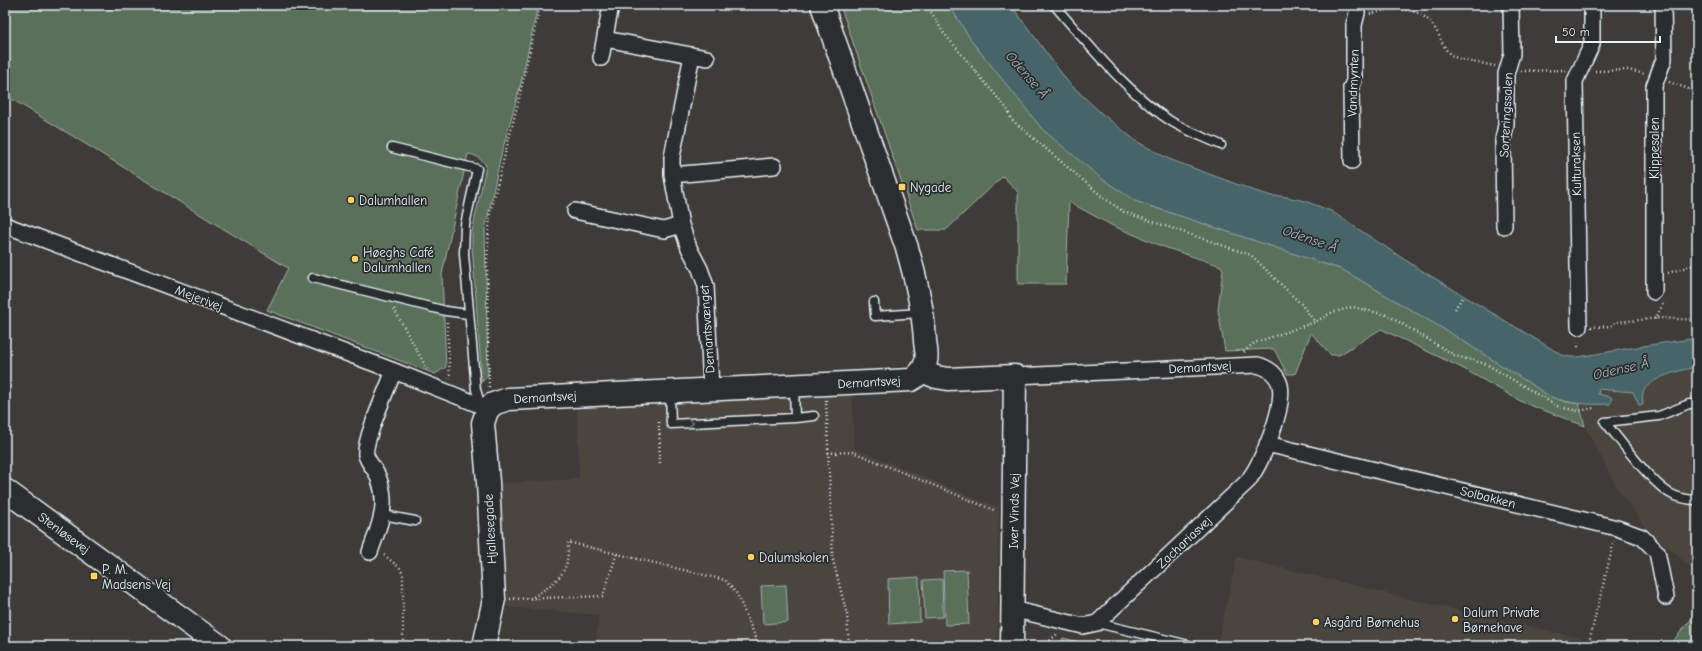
<svg xmlns="http://www.w3.org/2000/svg" width="1702" height="651" font-family="'Comic Neue',sans-serif">
  <rect width="100%" height="100%" fill="#3e3b39"/>
  <filter id="ink" filterUnits="userSpaceOnUse"><feTurbulence type="fractalNoise" baseFrequency=".025" numOctaves="2"/><feDisplacementMap in="SourceGraphic" scale="8" xChannelSelector="R" yChannelSelector="G"/><feConvolveMatrix kernelMatrix="1 2 1 2 8 2 1 2 1" color-interpolation-filters="sRGB"/></filter>
  <g filter="url(#ink)">
    <path fill="#4c4541" d="M1697,367V573L1645,527L1618,490L1585,426L1579,404L1589,405L1609,395L1598,394L1599,389L1633,392L1639,405L1643,404V393L1646,388L1653,382L1676,372Z
      M852,395L854,448L999,508L997,646H595L599,615L507,607L501,483L579,479L577,407Z
      M1237,557L1414,600L1585,639L1583,646H1221L1217,645Z"/>
    <path fill="#5a6f5a" stroke="#a1b0a9" d="M5,5H538L521,83L500,159L485,230L488,375L482,382L472,245V232L485,171L486,165C481,159 476,155 468,154L442,274L446,367L435,374L267,310L288,268C193,211 100,152 5,95Z
      M840,5H949L973,43L1043,130L1135,201L1343,270L1452,334L1551,397L1566,402L1579,404L1585,426L1524,403L1464,369L1381,329L1339,355H1331L1311,333L1295,374H1287L1274,349L1225,351L1218,310L1223,269L1221,266L1164,247L1113,226L1069,202L1066,284H1018V192L1003,176L946,230H918Z
      M967,570L969,624L945,625L943,571Z
      M919,577L920,622L889,624L888,579Z
      M942,579L943,617L925,618L923,580Z
      M786,585L788,622L763,624L761,586Z
      M1697,612V646H1669Z
      M1063,638L1094,646H1059Z"/>
    <path fill="#476568" stroke="#879da2" d="M949,5H1011L1068,82L1100,112L1136,141L1169,159L1255,191L1272,196H1282L1305,201L1331,211L1416,267L1562,355L1570,357H1578L1643,346L1697,338V367C1684,369 1647,378 1643,393C1642,396 1643,402 1643,405H1639L1633,392L1599,389L1598,394L1611,397L1612,399L1610,404C1588,405 1571,404 1551,397L1452,334L1343,270L1135,201L1102,179L1043,130L973,43Z"/>
    <g fill="none" stroke-linecap="round" stroke-linejoin="round">
      <defs>
        <path id="lane" d="M1054,5C1087,43 1127,92 1169,120C1184,130 1204,137 1221,145
          M392,148L477,169L465,225L464,254L476,390L481,406
          M313,278L446,311L468,314
          M874,302L875,316L920,313
          M670,392L671,424L795,418L794,387
          M795,418L814,416
          M1605,422C1620,440 1653,486 1673,495C1680,498 1689,500 1697,500
          M1605,422L1659,416L1689,404H1697
          M383,515L415,521
          M1097,623L1193,646"/>
        <path id="street" d="M605,39L707,58
          M692,55L672,157V175L681,225L689,248L700,269L706,286L711,389
          M601,58L611,5
          M1352,161L1351,88L1354,81V25L1357,13V5
          M672,175L774,166
          M575,211L664,230L681,225
          M5,225L394,371L482,406L487,411
          M1504,226L1503,140L1506,125V74L1512,54L1511,5
          M1654,292V86L1664,59L1663,5
          M1579,327L1575,81L1592,44V5
          M1267,444L1617,528L1642,537L1657,552L1666,597
          M370,552C379,526 389,506 379,479C377,471 368,463 366,455C363,442 388,387 394,371
          M1012,609L1083,626L1097,623L1248,481C1262,462 1285,409 1280,385C1277,374 1268,368 1258,365L1015,376"/>
        <path id="secondary" d="M922,371L936,377L948,379L1015,376L1012,646
          M5,490L220,646
          M484,646L494,599L488,482L483,423L487,411L493,404L508,399L911,380C918,376 924,370 926,361C928,355 925,346 925,340C923,308 916,279 907,248L822,5"/>
      </defs>
      <use href="#lane" stroke="#e8f1f8" stroke-width="11"/>
      <use href="#street" stroke="#e8f1f8" stroke-width="18"/>
      <use href="#secondary" stroke="#e8f1f8" stroke-width="25"/>
      <path stroke="#e8f1f8" stroke-width="2.5" stroke-dasharray="1 3" stroke-linecap="butt" d="M927,5L943,32L1007,109L1012,120L1104,198L1124,212L1251,255L1301,304L1315,322
        M1370,14C1394,7 1419,5 1434,27C1440,35 1443,48 1450,54C1459,62 1483,63 1495,66
        M1521,71L1566,70
        M1595,71L1629,70L1645,74
        M1669,82L1697,92
        M1668,273L1697,264
        M394,309L427,369
        M1455,309L1463,296
        M1655,319L1663,304
        M447,322L450,379
        M1591,327L1611,326L1616,322L1662,318L1697,320
        M1578,347V339
        M1244,352L1254,343L1315,322L1331,313L1353,307L1387,315L1456,356L1486,364L1559,407L1578,411L1594,408
        M489,387L487,260L490,213L518,103L540,5
        M826,400L833,560L847,615L849,646
        M659,422L660,464
        M828,453L853,452L996,511
        M384,555L400,568L403,574V646
        M510,599L603,596L617,553
        M530,599C544,590 564,579 567,561C568,555 568,548 568,542L725,580L737,594L758,643L773,646
        M1044,646L1057,634
        M1588,646L1614,541"/>
      <use href="#lane" stroke="#2a2d2e" stroke-width="8"/>
      <use href="#street" stroke="#2a2d2e" stroke-width="15"/>
      <use href="#secondary" stroke="#2a2d2e" stroke-width="22"/>
    </g>
    <defs><path id="oneway-chevron" d="M-2-3.5L2.5 0L-2 3.5" fill="none" stroke-width="1.6" stroke-linecap="round" stroke-linejoin="round"/></defs>
    <use stroke="#6c7275" href="#oneway-chevron" transform="translate(691 423) rotate(-3)"/>
  </g>
  <g fill="#ffd166" stroke="#2a2d2e" stroke-width="1.5">
    <rect x="898" y="183" width="8" height="8" rx="2"/>
    <circle cx="351" cy="200" r="4"/>
    <circle cx="355" cy="259" r="4"/>
    <circle cx="751" cy="557" r="4"/>
    <rect x="90" y="572" width="8" height="8" rx="2"/>
    <circle cx="1455" cy="619" r="4"/>
    <circle cx="1316" cy="622" r="4"/>
  </g>
  <g text-anchor="middle" dominant-baseline="central" stroke-width="3.5" stroke-linejoin="round" paint-order="stroke">
    <g font-size="13" fill="#e8f1f8" stroke="#2a2d2e">
      <text transform="translate(1353 83) rotate(-88)">Vandmynten</text>
      <text transform="translate(1506 115) rotate(-87)">Sorteringssalen</text>
      <text transform="translate(1654 148) rotate(-90)">Klippesalen</text>
      <text transform="translate(1576 164) rotate(-91)">Kulturaksen</text>
      <text transform="translate(199 298) rotate(21)">Mejerivej</text>
      <text transform="translate(707 329) rotate(-94)">Demantsvænget</text>
      <text transform="translate(1200 367) rotate(-3)">Demantsvej</text>
      <text transform="translate(869 382) rotate(-3)">Demantsvej</text>
      <text transform="translate(545 397) rotate(-3)">Demantsvej</text>
      <text transform="translate(1488 497) rotate(14)">Solbakken</text>
      <text transform="translate(1014 511) rotate(-89)">Iver Vinds Vej</text>
      <text transform="translate(490 529) rotate(-93)">Hjallesegade</text>
      <text transform="translate(64 533) rotate(36)">Stenløsevej</text>
      <text transform="translate(1184 542) rotate(-43)">Zachariasvej</text>
    </g>
    <g font-size="13" fill="#e8f1f8" stroke="#2a2d2e" text-anchor="start">
      <text x="910" y="187">Nygade</text>
      <text x="359" y="200">Dalumhallen</text>
      <text x="363" y="252">Høeghs Café<tspan x="363" dy="15">Dalumhallen</tspan></text>
      <text x="759" y="557">Dalumskolen</text>
      <text x="102" y="569">P. M.<tspan x="102" dy="15">Madsens Vej</tspan></text>
      <text x="1463" y="612">Dalum Private<tspan x="1463" dy="15">Børnehave</tspan></text>
      <text x="1324" y="622">Asgård Børnehus</text>
    </g>
    <g font-size="14" font-style="italic" fill="#a8b9be" stroke="#2a2d2e">
      <text transform="translate(1027 75) rotate(49)">Odense Å</text>
      <text transform="translate(1310 239) rotate(19)">Odense Å</text>
      <text transform="translate(1621 369) rotate(-13)">Odense Å</text>
    </g>
  </g>
  <rect width="1702" height="651" fill="none" stroke="#2a2d2e" stroke-width="20"/>
  <rect x="10" y="10" width="1682" height="631" fill="none" stroke="#e8f1f8" stroke-width="1.5" filter="url(#ink)"/>
  <path d="M1556 36v6h104v-6" fill="none" stroke="#e8f1f8" stroke-width="2"/>
  <text x="1562" y="36" font-size="12" fill="#e8f1f8" stroke="#2a2d2e" stroke-width="3" paint-order="stroke">50 m</text>
</svg>
